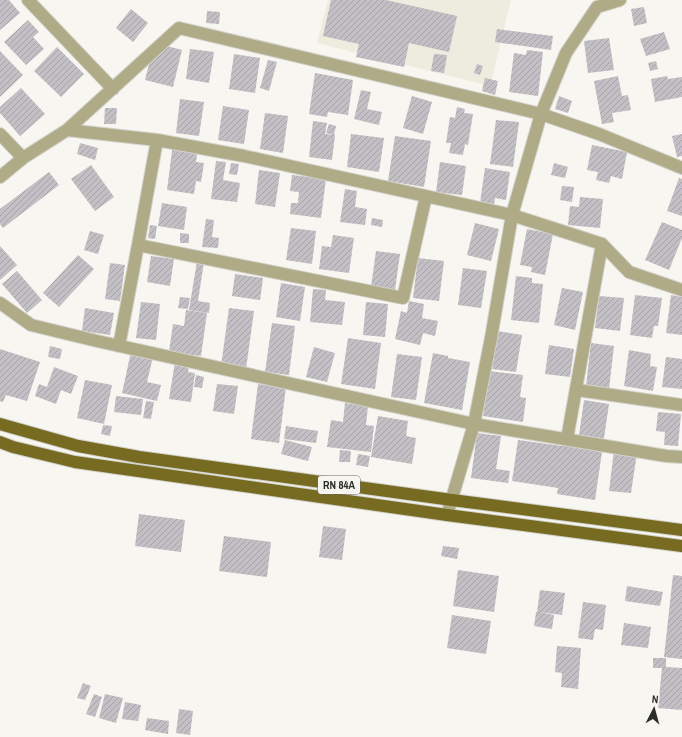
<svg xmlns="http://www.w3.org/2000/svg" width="682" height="737" font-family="'Archivo Narrow',sans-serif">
  <defs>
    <pattern id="building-hatch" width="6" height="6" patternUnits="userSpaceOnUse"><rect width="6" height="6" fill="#c2bfc5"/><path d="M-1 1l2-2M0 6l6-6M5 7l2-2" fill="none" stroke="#a7a4a9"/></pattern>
  </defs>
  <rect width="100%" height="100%" fill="#f7f6f0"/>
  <path fill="#eeecde" d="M328,0H511L490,86L317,43Z"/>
  <path fill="url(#building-hatch)" d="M0,0H9L20,13L0,30Z
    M331,0H386L457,16L449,52L409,43L404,67L356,57L359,44L323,36Z
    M644,7L647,23L634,26L631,9Z
    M131,9L148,23L133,42L116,28Z
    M207,11L220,12L219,24L206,23Z
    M28,20L39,32L33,37L44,49L26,65L4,42Z
    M497,29L553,36L551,50L495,42Z
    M664,32L670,49L646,56L640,39Z
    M609,38L614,70L588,73L584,41Z
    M163,45L182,50L173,87L145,80L152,52L161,54Z
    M57,47L84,74L61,97L34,71Z
    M190,49L214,52L209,83L186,79Z
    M527,50L543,52L538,96L509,92L514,53L526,55Z
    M0,51L23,75L0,97Z
    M234,54L260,58L255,93L229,89Z
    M434,54L447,55L444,73L431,71Z
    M268,60L277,62L269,91L260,88Z
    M656,61L658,69L650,71L648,63Z
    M477,64L483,66L480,75L474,73Z
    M315,73L353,80L348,115L328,112L327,117L309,114Z
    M618,76L622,96L628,95L631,110L612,113L614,122L602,124L594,81Z
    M667,76L668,79L682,77V97L655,102L651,79Z
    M485,78L498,81L495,95L482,91Z
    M21,88L45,114L20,136L0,113V107Z
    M361,90L371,92L367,109L382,112L379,125L354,119Z
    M412,96L432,102L423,134L403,128Z
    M559,96L572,101L568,113L555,109Z
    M180,99L204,102L199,136L176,133Z
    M223,106L249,110L244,144L218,140Z
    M457,107L465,109L464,113L473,114L468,145L465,144L463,155L449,153L451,143H446L450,117L455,118Z
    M105,108H117L116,124H104Z
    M265,113L288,116L283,153L260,149Z
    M496,120L519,122L513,167L490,164Z
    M313,121L327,123L325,134L335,135L332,160L309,157Z
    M329,124L336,126L334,135L326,133Z
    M351,134L384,138L379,172L347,167Z
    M682,134V156L677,157L672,136Z
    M395,136L431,141L424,187L388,181Z
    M80,143L98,148L95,160L77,154Z
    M173,143L198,147L196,162L204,163L201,182L196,181L194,194L167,190Z
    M592,145L627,152L622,179L611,176L609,183L596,180L598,172L587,170Z
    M216,161L226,162L223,180L240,183L237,202L211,199Z
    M440,162L466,166L462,195L436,192Z
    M231,163L239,164L237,175L229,174Z
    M554,163L568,167L565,178L551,175Z
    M91,165L114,197L95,211L71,179Z
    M485,168L510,172L506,200L495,198L494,205L480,203Z
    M259,170L280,173L275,207L255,204Z
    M49,172L59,185L3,228L0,224V209Z
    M292,175L326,179L321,218L290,214L291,203H298L299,192L290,191Z
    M679,178L682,179V216L667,211Z
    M562,186L574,187L572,202L560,200Z
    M345,189L357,191L355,207L367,209L365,225L340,222Z
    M580,197L603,199L600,228L568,225L570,206L579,207Z
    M162,203L187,207L184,230L158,226Z
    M372,218L383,220L382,227L371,225Z
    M206,219L214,220L212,237L219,238L218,248L202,247Z
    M662,222L682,230V238L669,270L645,260Z
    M475,223L499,229L491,261L467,255Z
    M150,225L157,226L155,239L148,238Z
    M291,228L316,231L312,264L286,260Z
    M527,229L553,234L545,275L531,272L532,267L520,265Z
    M90,231L104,235L98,254L84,250Z
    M180,233L189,234V243H180Z
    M333,235L354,238L349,273L319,269L322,246L331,247Z
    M0,246L17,265L0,280Z
    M376,251L400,254L395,290L371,287Z
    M78,255L94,269L59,307L43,293Z
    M151,256L174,259L170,286L147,282Z
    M418,258L444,261L439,301L413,298Z
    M197,261L204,262L198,301L210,303L209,313L189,310Z
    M110,263L125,265L120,301L105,299Z
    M463,268L487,271L481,308L458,305Z
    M17,271L42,300L27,313L2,284Z
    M235,274L263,278L260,300L232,296Z
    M516,276L532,278V283L543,284L539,323L511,320Z
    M281,283L305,287L300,321L276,317Z
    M562,288L583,292L575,330L554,325Z
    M313,289L326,290L325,300L345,302L342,325L310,322Z
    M635,295L662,298L658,326H654L652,338L630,335Z
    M671,295L682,297V335L666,333Z
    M599,296L624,298L620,331L595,328Z
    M180,297L190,298L188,309L178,308Z
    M409,301L424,304L422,318L438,321L435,336L423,333L420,345L395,339L401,311L407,313Z
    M141,302L160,304L156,340L136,338Z
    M366,302L388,304L385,337L363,335Z
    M85,308L114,313L110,335L82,331Z
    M229,308L254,311L246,369L221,366Z
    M186,310L207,313L201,356L169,352L173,324L184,326Z
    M272,323L295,326L289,375L265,372Z
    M497,331L522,335L516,372L492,369Z
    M348,338L381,343L375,389L341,384Z
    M591,343L614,346L609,389L586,386Z
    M549,345L574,349L570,377L545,374Z
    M50,346L62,349L60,359L48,357Z
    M314,347L335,353L327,382L306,377Z
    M0,349L40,362L27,401L6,395L3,402L0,401Z
    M629,350L651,354L650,366L657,367L653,391L624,386Z
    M131,352L153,357L147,382L161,385L157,401L122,393Z
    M433,353L448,356V358L470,362L462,410L424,403Z
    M397,354L422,357L416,400L391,397Z
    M666,357L682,359V389L662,387Z
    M175,362L189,364L188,372L195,373L191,402L169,399Z
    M54,367L78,376L71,394L61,390L56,404L35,396L39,384L47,387Z
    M489,371L523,375L520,397L526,398L523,422L483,416Z
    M196,375L204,377L202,388L194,387Z
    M85,380L112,385L104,424L77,418Z
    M217,384L238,386L234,414L213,411Z
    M258,384L286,387L279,443L251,439Z
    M116,396L143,399L141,415L114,412Z
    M584,400L609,404L595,500L557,494L558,488L512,481L518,440L562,446L563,443L578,442Z
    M146,401L154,402L151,419L143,418Z
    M345,403L368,406L366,425L374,426L371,452L327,447L331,420L343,422Z
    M658,412L681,414L678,446L664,445L665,432L656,431Z
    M378,416L408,421L406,436L416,438L412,464L371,457Z
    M103,425L112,426L110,436L101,434Z
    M286,426L318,431L316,443L284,439Z
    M477,433L501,436L496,469L510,471L508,483L471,478Z
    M285,440L312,447L308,461L281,454Z
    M340,450L351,451L350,462H339Z
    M614,450L637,453L631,493L609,491Z
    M358,454L370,456L368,467L356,465Z
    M139,514L185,520L181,552L135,546Z
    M323,526L346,529L342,560L319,557Z
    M224,536L271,542L267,577L219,571Z
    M443,546L459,548L457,559L441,556Z
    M458,570L499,576L494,612L453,606Z
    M673,575L682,576V659L664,657Z
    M627,586L663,592L660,606L625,601Z
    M540,590L565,593L562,615L539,612L554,615L552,629L534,626L536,612H537Z
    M583,602L606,605L603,630L595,629L593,640L578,638Z
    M452,615L491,621L486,654L447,648Z
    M624,623L651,627L648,648L621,645Z
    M557,646L581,648L578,689L561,687L562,673L555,672Z
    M653,658H666V667L682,668V710L658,708L662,668H653Z
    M83,683L91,686L85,700L77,698Z
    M94,694L102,697L95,717L86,714Z
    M105,694L123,698L116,723L99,718Z
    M125,702L141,705L138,721L122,719Z
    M179,709L193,711L190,735L176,733Z
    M147,718L169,721L168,734L145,730Z"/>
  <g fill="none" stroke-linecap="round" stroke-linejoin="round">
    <defs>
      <path id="street" d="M28,0L113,89
        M67,130L179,28L541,114L599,134L682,168
        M0,134L23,158
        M0,177L23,158L67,130L157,140L244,156L512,215L602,244L629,272L682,290
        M138,245L157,140
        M0,303L31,325L97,341L474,424L666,456L682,457
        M119,346L138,245L403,298L426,196
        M577,390L682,405
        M567,439L602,244
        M447,515L474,424L491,338L512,215L541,114L566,53L597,7L620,0"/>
      <path id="primary" d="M0,424L78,446L139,457L452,500L682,530
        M0,442L13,447L75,462L447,515L682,546"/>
    </defs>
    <use href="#street" stroke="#d3d2cc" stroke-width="14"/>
    <use href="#primary" stroke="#d3d2cc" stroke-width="14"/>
    <use href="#street" stroke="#b0ab87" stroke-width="12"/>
    <use href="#primary" stroke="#776b21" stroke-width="12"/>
  </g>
  <g text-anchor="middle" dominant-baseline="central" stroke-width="3.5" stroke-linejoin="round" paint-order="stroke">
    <rect fill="#f7f6f0" stroke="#6a6965" stroke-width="1" x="318" y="476" width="42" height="18" rx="3"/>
    <g font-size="11" font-weight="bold" fill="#2d2d2a">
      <text x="339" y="485">RN 84A</text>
    </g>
  </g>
  <g transform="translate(654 709) rotate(6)" stroke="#f7f6f0" stroke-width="3" paint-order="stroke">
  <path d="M0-3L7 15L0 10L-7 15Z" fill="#2d2d2a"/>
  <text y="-6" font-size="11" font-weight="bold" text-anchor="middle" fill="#2d2d2a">N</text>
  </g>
</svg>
